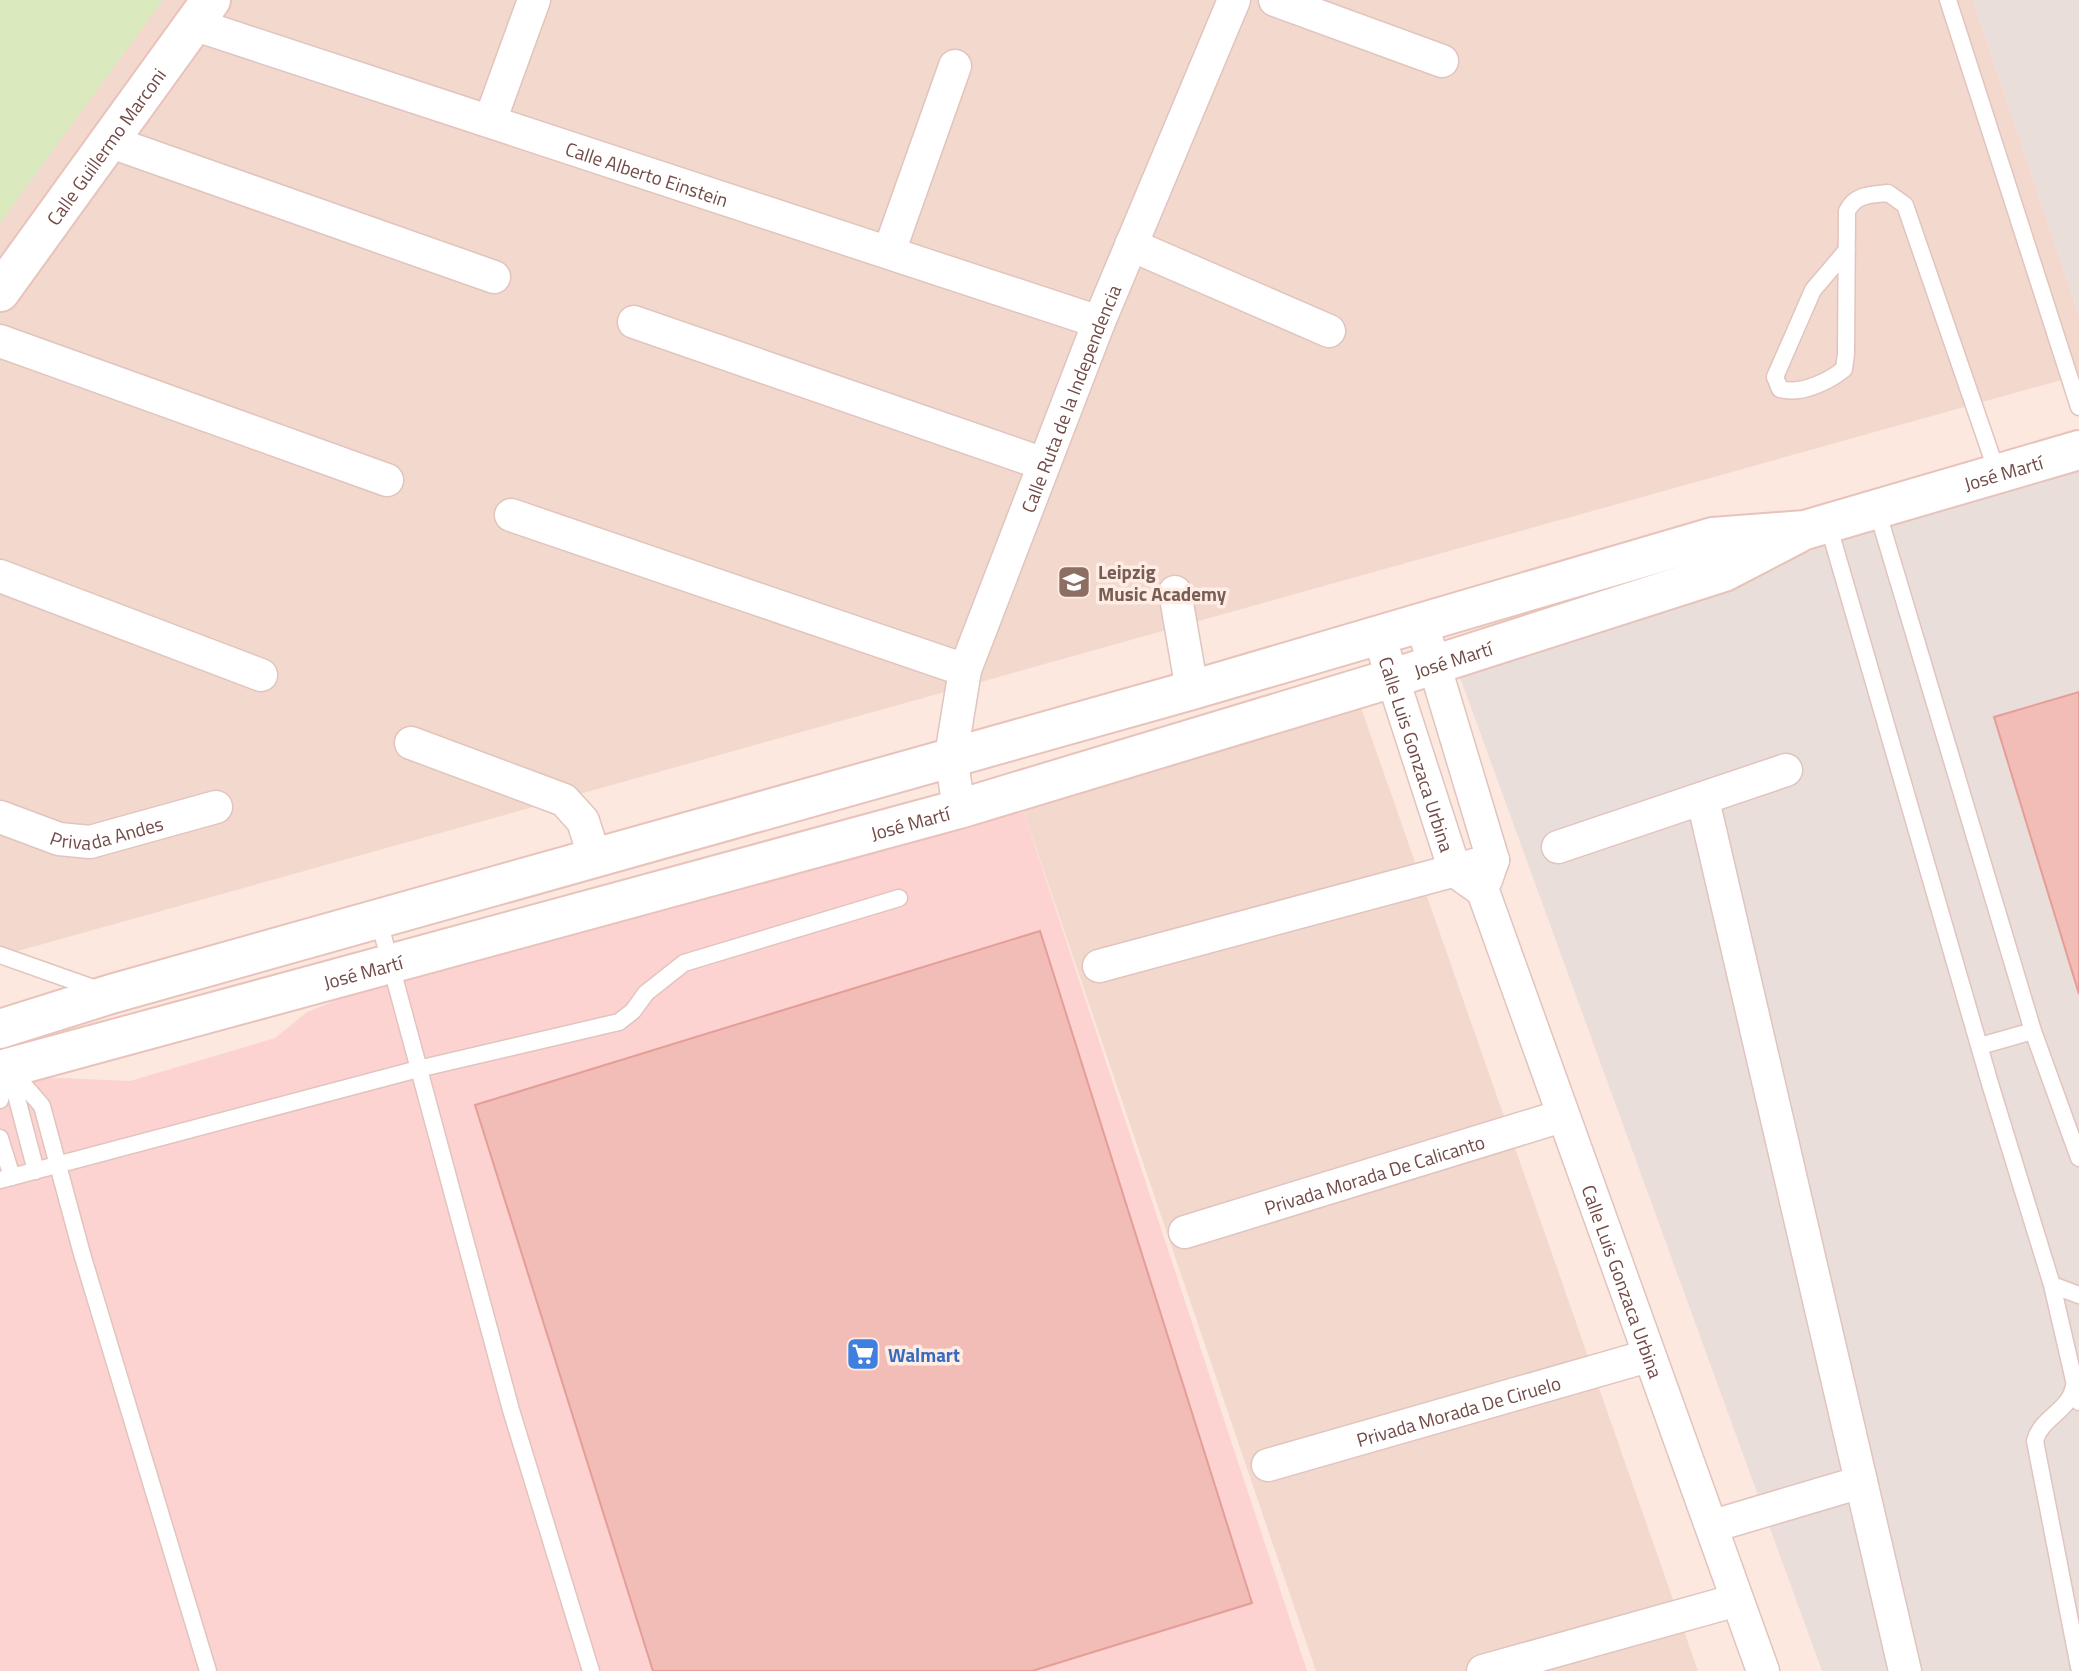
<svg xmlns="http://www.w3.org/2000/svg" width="2079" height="1671" font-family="'Titillium Web',sans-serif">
  <rect width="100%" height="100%" fill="#fce8df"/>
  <path fill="#f3d8cd" d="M0,0H1973L2079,315V375L0,956Z
    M1359,702L1698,1671H1316L1021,804Z"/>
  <path fill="#fdd3d2" d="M1021,804L1307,1671H0V1090L38,1077L130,1081L275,1038L307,1012L409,971Z"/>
  <path fill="#eadedb" d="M1973,0H2079V315Z
    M2079,455V1671H1822L1457,669Z"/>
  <path fill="#dbe9be" d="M0,0H163L0,223Z"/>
  <path fill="#f1bdb6" stroke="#e49e97" stroke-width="2" d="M2079,692V994L1994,717Z
    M1040,931L1252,1603L1032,1671H653L475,1105Z"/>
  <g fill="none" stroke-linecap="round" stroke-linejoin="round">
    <defs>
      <path id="lane" d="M1948,0L2079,407
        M1847,250L1813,290L1775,377L1780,389C1800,395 1828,382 1844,369L1846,354L1847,211C1856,194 1870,195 1888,193L1905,205L1998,475
        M1877,510L2033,1031L2079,1158
        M1828,524L1991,1087L2052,1285L2079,1402
        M379,921L511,1410L591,1671
        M0,955L99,990
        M1980,1046L2033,1031
        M10,1069L42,1106L82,1254L208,1671
        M10,1072L36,1171
        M0,1100L8,1070
        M0,1138L12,1177
        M0,1180L418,1069L619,1022L633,1011L646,993L684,963L899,898
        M2052,1285L2079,1295
        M2074,1386C2070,1411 2041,1417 2035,1441L2079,1667"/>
      <g id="street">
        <path d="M1275,0L1442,61"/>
        <path id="s1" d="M193,24L1099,322"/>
        <path d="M490,121L534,0"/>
        <path d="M111,142L494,277"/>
        <path d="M1131,245L1329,331"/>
        <path d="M889,252L955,66"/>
        <path d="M634,322L1044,464"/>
        <path d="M0,341L387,480"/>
        <path d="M511,515L965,670"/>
        <path d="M0,576L261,675"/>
        <path d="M1175,592L1192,690"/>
        <path d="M1422,624L1493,860L1486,880"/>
        <path id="s2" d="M1379,636L1455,871L1483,891L1763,1671"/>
        <path d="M411,743L564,800L583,821L595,859"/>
        <path d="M1703,800L1905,1671"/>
        <path id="s3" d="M959,809L951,756L965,670L1099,322L1234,0"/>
        <path id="s4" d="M0,817L59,839L90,842L216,807"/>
        <path d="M1558,847L1786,770"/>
        <path d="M1099,966L1493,860"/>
        <path id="s5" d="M1185,1232L1562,1116"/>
        <path id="s6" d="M1268,1465L1648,1356"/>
        <path d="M1713,1526L1861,1482"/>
        <path d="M1483,1671L1737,1600"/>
      </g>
      <g id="secondary">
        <path id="s7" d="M0,292L211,0"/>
        <path id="s8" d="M0,1029L111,994L1192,690L1713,537L1805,530L2079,450"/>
        <path id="s9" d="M0,1070L959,809L1393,678L1724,572L1797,534"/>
      </g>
    </defs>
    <use href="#lane" stroke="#e1c4be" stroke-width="19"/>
    <use href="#street" stroke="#e1c4be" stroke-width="35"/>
    <use href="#secondary" stroke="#e7c3bb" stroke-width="42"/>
    <use href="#lane" stroke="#fff" stroke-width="16"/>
    <use href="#street" stroke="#fff" stroke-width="32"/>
    <use href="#secondary" stroke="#fff" stroke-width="38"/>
  </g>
  <defs>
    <symbol id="school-square" viewBox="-11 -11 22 22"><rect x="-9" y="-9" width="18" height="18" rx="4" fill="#8d6e63" stroke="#ffede5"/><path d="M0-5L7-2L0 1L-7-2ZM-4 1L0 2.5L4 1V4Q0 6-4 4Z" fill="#fff"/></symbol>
    <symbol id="supermarket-square" viewBox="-11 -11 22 22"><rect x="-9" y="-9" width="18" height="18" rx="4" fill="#3f7fe0" stroke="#ffede5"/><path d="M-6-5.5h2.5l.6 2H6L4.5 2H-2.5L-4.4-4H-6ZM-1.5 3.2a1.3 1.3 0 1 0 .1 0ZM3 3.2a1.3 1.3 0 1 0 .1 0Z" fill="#fff"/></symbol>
  </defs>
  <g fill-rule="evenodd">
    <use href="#school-square" x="1055" y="563" width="38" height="38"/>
    <use href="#supermarket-square" x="844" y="1335" width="38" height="38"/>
  </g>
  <g text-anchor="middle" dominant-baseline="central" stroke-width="7" stroke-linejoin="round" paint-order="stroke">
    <g font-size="19" fill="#724a47" stroke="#ffede5">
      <text stroke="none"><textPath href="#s7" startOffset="180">Calle Guillermo Marconi</textPath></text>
      <text stroke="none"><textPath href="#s1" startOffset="478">Calle Alberto Einstein</textPath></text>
      <text stroke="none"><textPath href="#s3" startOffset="432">Calle Ruta de la Independencia</textPath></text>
      <text stroke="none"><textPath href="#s8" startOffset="2081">José Martí</textPath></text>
      <text stroke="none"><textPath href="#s9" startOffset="1510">José Martí</textPath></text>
      <text stroke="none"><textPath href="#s2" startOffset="124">Calle Luis Gonzaca Urbina</textPath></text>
      <text stroke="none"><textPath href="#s9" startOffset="943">José Martí</textPath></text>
      <text stroke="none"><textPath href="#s4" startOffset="112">Privada Andes</textPath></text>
      <text stroke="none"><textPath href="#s9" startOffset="376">José Martí</textPath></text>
      <text stroke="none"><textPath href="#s5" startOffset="198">Privada Morada De Calicanto</textPath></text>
      <text stroke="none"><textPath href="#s2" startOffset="696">Calle Luis Gonzaca Urbina</textPath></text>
      <text stroke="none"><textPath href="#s6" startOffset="198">Privada Morada De Ciruelo</textPath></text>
    </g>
    <g font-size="19" font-weight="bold" fill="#785e54" stroke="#ffede5" text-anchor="start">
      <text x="1098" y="571">Leipzig<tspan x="1098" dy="22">Music Academy</tspan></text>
    </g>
    <g font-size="19" font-weight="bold" fill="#366cbe" stroke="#ffede5" text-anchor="start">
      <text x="888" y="1354">Walmart</text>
    </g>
  </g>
</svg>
